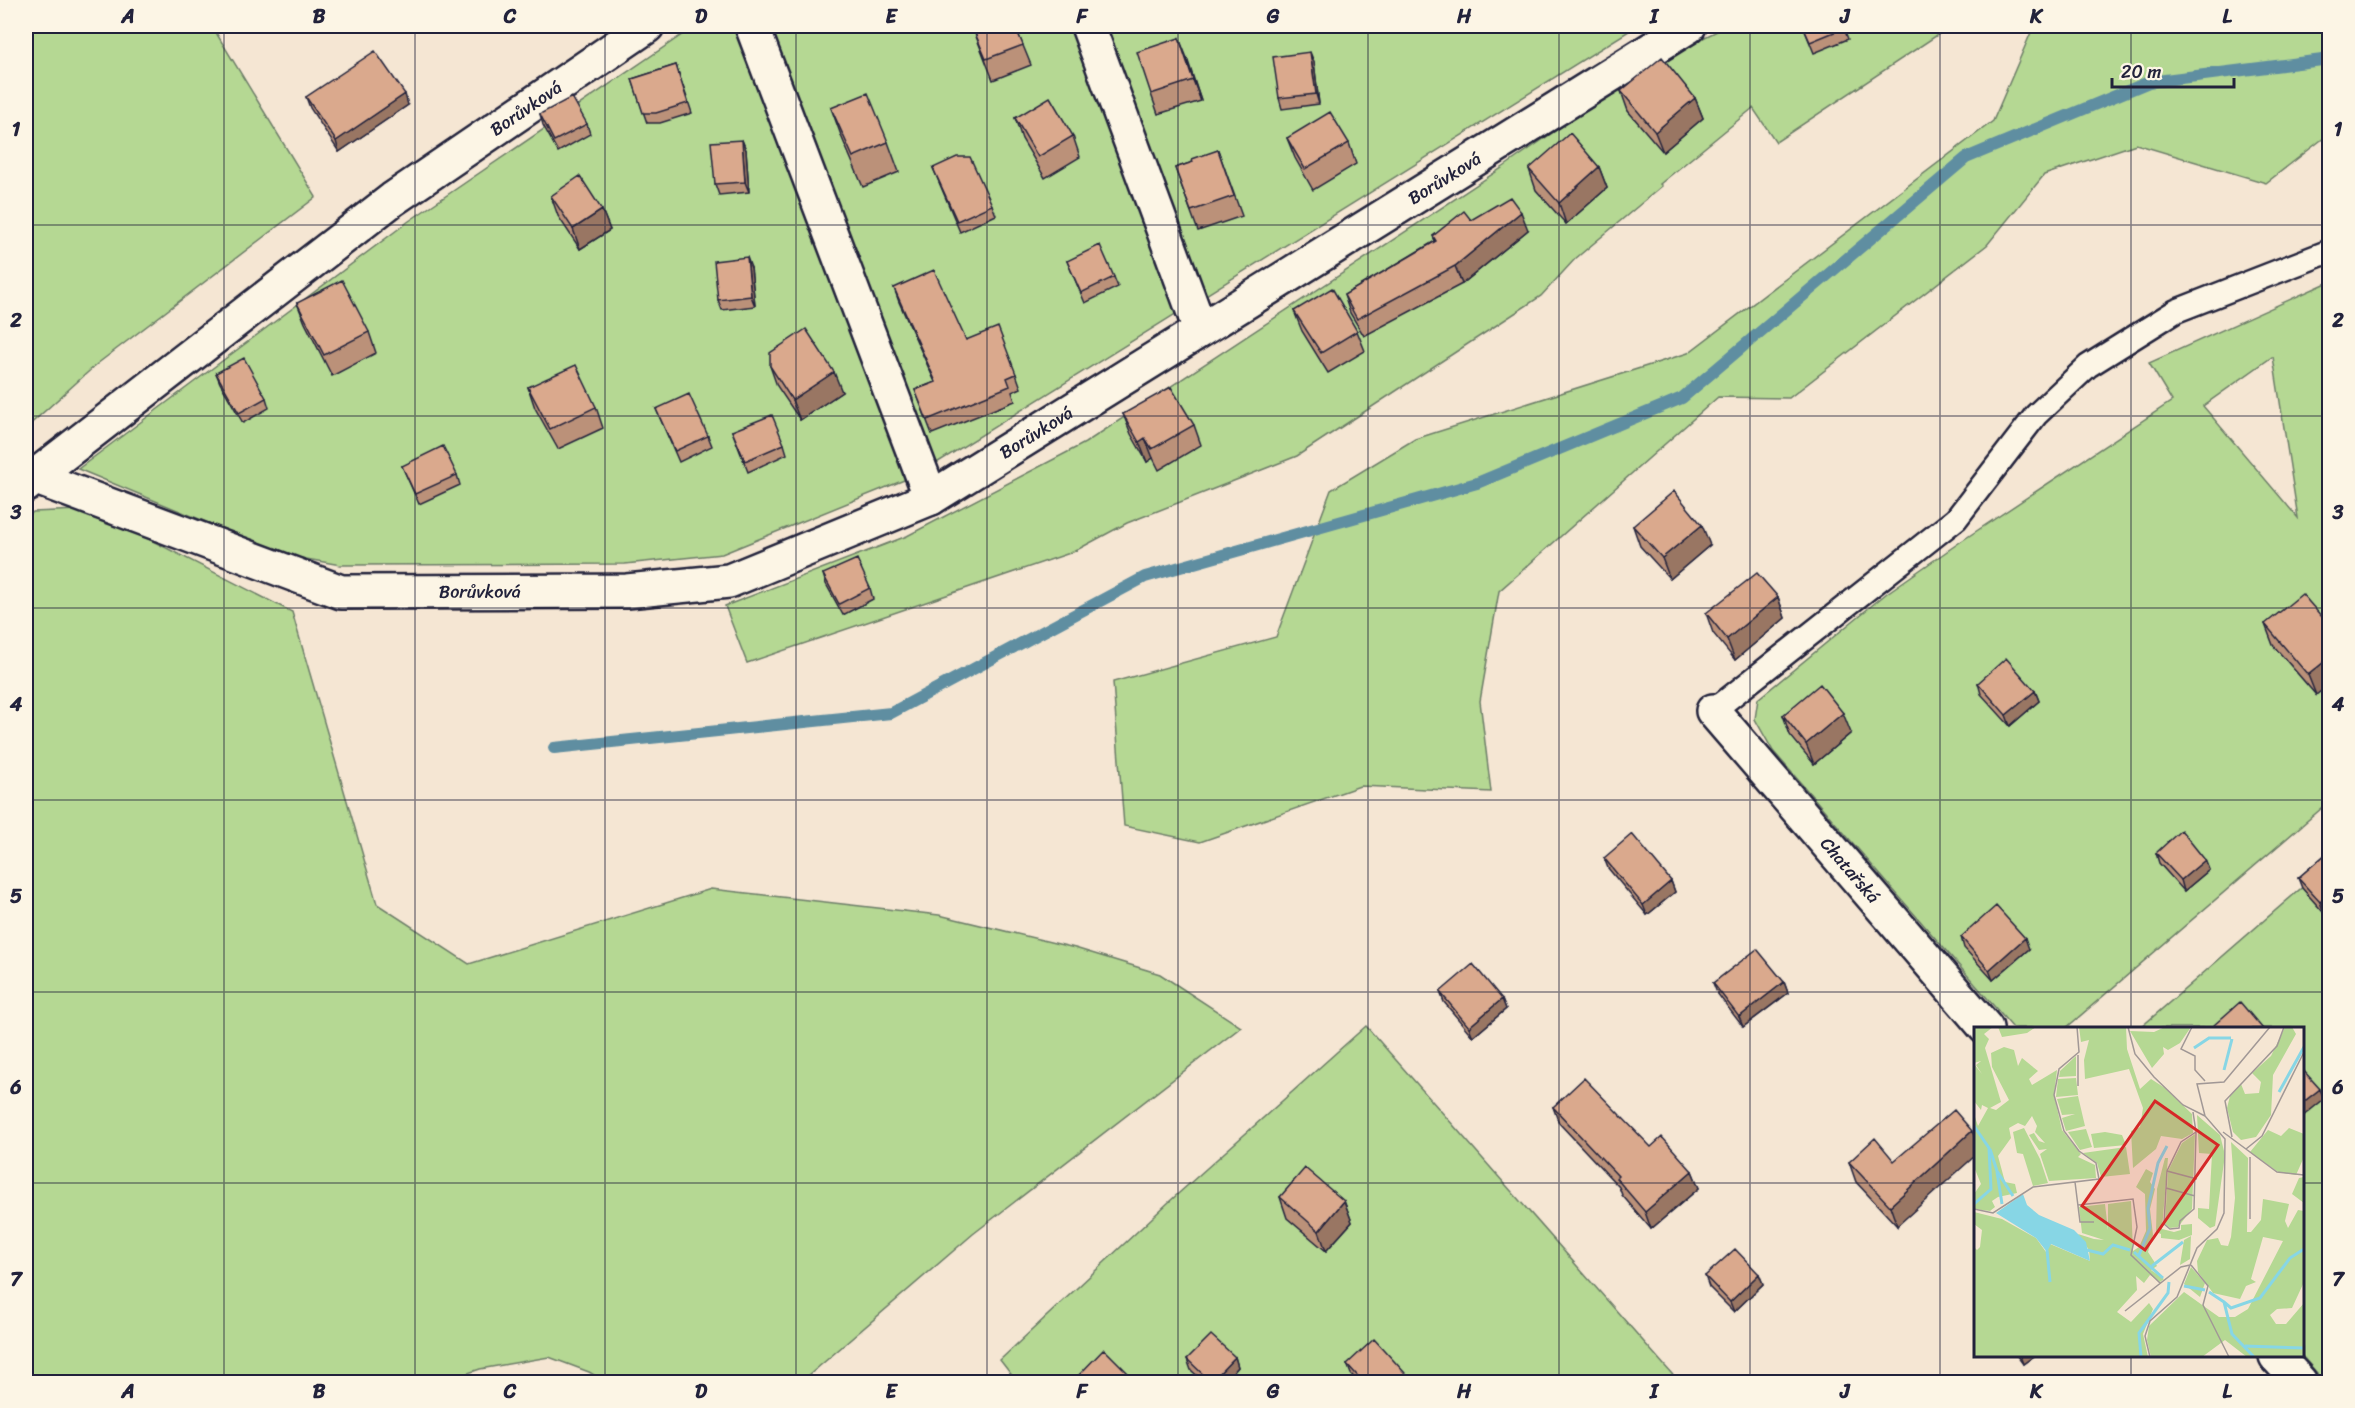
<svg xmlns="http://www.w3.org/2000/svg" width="2355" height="1408" font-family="Sriracha,sans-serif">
  <rect width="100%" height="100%" fill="#f5e6d3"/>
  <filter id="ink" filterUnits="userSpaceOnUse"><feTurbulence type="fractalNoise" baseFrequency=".0167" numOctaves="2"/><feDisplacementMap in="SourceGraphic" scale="12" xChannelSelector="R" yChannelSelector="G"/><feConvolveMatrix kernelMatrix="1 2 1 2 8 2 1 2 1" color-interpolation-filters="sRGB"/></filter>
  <g filter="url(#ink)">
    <path fill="#b5d893" stroke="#6c7d67" stroke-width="1.5" fill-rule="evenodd" d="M26,26H212L316,197L97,364L26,428Z
      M695,26H1637L919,474L722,554L625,564L341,565L289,556L78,469L409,221Z
      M1727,26H1951L1776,142L1753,108L1660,184L1662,186L1575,259L1541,296L1297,456L1127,523L1073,552L747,663L725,606L907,536L1085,443L1502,168L1605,96L1687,46Z
      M2045,26H2329V134L2266,183L2136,144L2044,175L1987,245L1789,398L1718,397L1499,591L1480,701L1491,792L1360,786L1200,842L1124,826L1113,682L1276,637L1331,490L1415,439L1688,353L1993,121L2032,30Z
      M2329,282V802L2066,1028H2013L1773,751L1755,719L1758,699L1887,593L1963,540L2172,401L2149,363ZM2272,357H2273L2298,518L2203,406Z
      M79,510L137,533L292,612L377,904L469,964L711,889L939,915L1075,948L1160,974L1241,1027L973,1234L801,1382H606L589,1372L549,1357L480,1369L442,1382H26V519L33,512Z
      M2329,864V1382H2325L2302,1356V1028H2140Z
      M1366,1026L1679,1382H1017L1000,1360L1170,1201Z"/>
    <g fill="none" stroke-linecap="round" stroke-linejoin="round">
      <path stroke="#5f8ea1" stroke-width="12" d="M554,748L891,713L1145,577L1477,483L1682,398L1966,158L2149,82L2330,59"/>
      <defs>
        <path id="service" d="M1713,711L1956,519L2036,415L2088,366L2176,311L2330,251"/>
        <g id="minor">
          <path d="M752,26L931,498"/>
          <path d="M1088,26L1200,329"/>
          <path id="s1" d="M34,477L393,199L647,26"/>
          <path id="s2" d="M26,485L34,477L341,592L627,591L729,581L931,498L1689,26"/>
          <path id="s3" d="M1713,711L1986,1028"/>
          <path d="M2276,1356L2300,1382"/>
        </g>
      </defs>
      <use href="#service" stroke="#22223b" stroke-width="27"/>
      <use href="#minor" stroke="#22223b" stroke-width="38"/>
      <use href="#service" stroke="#fcf5e5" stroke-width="22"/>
      <use href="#minor" stroke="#fcf5e5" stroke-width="33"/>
    </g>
    <path fill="#bb9179" stroke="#22223b" stroke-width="1.5" d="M806,26H823L809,32Z
      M972,26H1015L1031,65L993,80Z
      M1803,26H1843L1848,39L1814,53Z
      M1179,38L1201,101L1158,114L1151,94Z
      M1314,62L1319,104L1282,109L1279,98Z
      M676,65L692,113L660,123H647L632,79Z
      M1621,91L1695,98L1703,118L1663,152L1628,111Z
      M306,97L408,105L339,152L310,108Z
      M831,108L888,142L899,172L863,187L842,138Z
      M540,114L587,124L590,134L558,152L543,125Z
      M1015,118L1073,136L1080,157L1045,178L1022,139Z
      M1287,138L1349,143L1356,164L1313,190L1295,158Z
      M742,140L746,150L749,192L719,195L715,184Z
      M1218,150L1242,216L1198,231L1175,168L1193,162Z
      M1599,167L1607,188L1566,224L1536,190L1529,169Z
      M933,168L992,205L996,215L960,232Z
      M551,196L602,210L610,230L580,249L558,216Z
      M1471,220L1528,230L1462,284L1364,336L1350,313L1344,295L1435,241L1433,236Z
      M1067,261L1114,277L1118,287L1085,303Z
      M751,268L755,306L722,310L718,300Z
      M894,288L966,340L1016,374L1021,388L1012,392L1015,401L932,434L915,390L935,382L899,302Z
      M297,303L369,332L376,353L332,376L305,323Z
      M1294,311L1357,331L1365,351L1328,373L1302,331Z
      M770,366L842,392L800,420L777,386Z
      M216,373L266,398L269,408L243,423L220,383Z
      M528,387L596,407L603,428L558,449L535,408Z
      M656,409L708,436L712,446L679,462Z
      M1123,414L1194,425L1201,445L1159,470L1153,458L1147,462L1131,434Z
      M732,431L784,444L787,454L748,472Z
      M402,466L457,475L460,485L419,504Z
      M1633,526L1710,545L1670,579L1640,546Z
      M823,574L870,588L873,599L843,615L826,584Z
      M1778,597L1785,618L1735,660L1713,633L1706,613Z
      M2265,624L2330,626L2316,695L2273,645Z
      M1978,683L2035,691L2039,701L2010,726L1981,694Z
      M1783,715L1851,733L1814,764L1790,735Z
      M2156,853L2205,860L2209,870L2184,891L2159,863Z
      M2326,854L2324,913L2302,888L2298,878Z
      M1604,858L1671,881L1675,892L1647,915L1608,868Z
      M1961,937L2029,949L1993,980L1964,948Z
      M1784,982L1788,993L1743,1027L1717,993L1713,983Z
      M1440,992L1502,999L1506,1009L1473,1037L1444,1002Z
      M1553,1107L1651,1147L1692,1171L1699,1188L1651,1229L1622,1195L1619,1187L1559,1123Z
      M1894,1161L1897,1226L1856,1182L1849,1162Z
      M1280,1197L1344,1201L1352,1222L1326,1251L1287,1218Z
      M1759,1274L1763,1284L1734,1312L1709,1287L1705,1276Z
      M2017,1356H2034L2023,1364Z
      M1235,1357L1238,1367L1224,1383H1205L1191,1370L1187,1359Z
      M1347,1364L1414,1383H1359L1351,1374Z"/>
    <path fill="#997663" stroke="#22223b" stroke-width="1.5" d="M1179,38L1187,58L1201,101L1193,80Z
      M1310,52L1314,62L1319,104L1316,94Z
      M405,94L408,105L339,152L336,141Z
      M1695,98L1703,118L1663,152L1655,132Z
      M742,140L746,150L749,192L745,182Z
      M1599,167L1607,188L1566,224L1559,203Z
      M602,210L610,230L580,249L573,229Z
      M1521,212L1528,230L1462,284L1455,266Z
      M747,257L751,268L755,306L751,296Z
      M834,372L842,392L800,420L792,400Z
      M1145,438L1153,458L1147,462L1139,442Z
      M1702,525L1710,545L1670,579L1662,558Z
      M1778,597L1785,618L1735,660L1727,639Z
      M2330,657V684L2316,695L2308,675Z
      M2035,691L2039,701L2010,726L2006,715Z
      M1843,713L1851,733L1814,764L1806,744Z
      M2205,860L2209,870L2184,891L2181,880Z
      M1671,881L1675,892L1647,915L1643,905Z
      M2330,893V907L2324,913L2320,902Z
      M2025,938L2029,949L1993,980L1989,970Z
      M1784,982L1788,993L1743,1027L1739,1017Z
      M1502,999L1506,1009L1473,1037L1469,1027Z
      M2320,1089L2324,1099L2302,1117V1103Z
      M1972,1131L1976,1139V1155L1897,1226L1890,1206Z
      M1692,1171L1699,1188L1651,1229L1645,1212Z
      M1344,1201L1352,1222L1326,1251L1319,1231Z
      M1759,1274L1763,1284L1734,1312L1730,1302Z
      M2020,1356H2034L2023,1364Z
      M1235,1357L1238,1367L1224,1383H1211V1382Z
      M1132,1377L1134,1383H1126Z"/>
    <path fill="#daa98d" stroke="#22223b" stroke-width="1.5" d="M972,26H1015L1023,45L986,59Z
      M1803,26H1843L1844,28L1810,42Z
      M1179,38L1193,80L1151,94L1137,52Z
      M375,51L405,94L336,141L306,97Z
      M1310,52L1316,94L1279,98L1273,57Z
      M1662,57L1695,98L1655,132L1621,91Z
      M676,65L688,103L656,113H643L632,79Z
      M868,93L888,142L853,157L831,108Z
      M572,97L587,124L554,141L540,114Z
      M1050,97L1073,136L1038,157L1015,118Z
      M1330,112L1349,143L1305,169L1287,138Z
      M1570,133L1599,167L1559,203L1529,169Z
      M742,140L745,182L715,184L711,142Z
      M1218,150L1234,196L1191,211L1175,168L1193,162L1192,159Z
      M957,157H970L992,205L957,221L933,168Z
      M580,176L602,210L573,229L551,196Z
      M1510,197L1521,212L1455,266L1357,319L1344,295L1436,241L1433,236L1464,211L1471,220Z
      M1100,245L1114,277L1081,293L1067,261Z
      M747,257L751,296L718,300L714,261Z
      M934,270L966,340L998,327L1016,374L1007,378L1010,386L927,420L915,390L936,382L894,288Z
      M342,280L369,332L324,355L297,303Z
      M1332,288L1357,331L1321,353L1294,311Z
      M806,329L834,372L792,400L770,366V353Z
      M244,358L266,398L239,413L216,373Z
      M576,365L596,407L550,429L528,387Z
      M1171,387L1194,425L1152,449L1145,438L1139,442L1123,414Z
      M689,394L708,436L675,451L656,409Z
      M772,415L784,444L745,461L732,431Z
      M443,446L457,475L415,494L402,466Z
      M1674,491L1702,525L1662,558L1633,526Z
      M857,559L870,588L839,604L823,574Z
      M1757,573L1778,597L1727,639L1706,613Z
      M2302,594L2330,626V657L2308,675L2265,624Z
      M2006,658L2035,691L2006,715L1978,683Z
      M1820,684L1843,713L1806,744L1783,715Z
      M2181,830L2205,860L2181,880L2156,853Z
      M1632,834L1671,881L1643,905L1604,858Z
      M2326,854L2330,858V893L2320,902L2298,878Z
      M1996,906L2025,938L1989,970L1961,937Z
      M1757,949L1784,982L1739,1017L1713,983Z
      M1473,964L1502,999L1469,1027L1440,992Z
      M2240,1002L2263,1029H2217L2214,1025Z
      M2302,1069L2320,1089L2302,1103Z
      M1584,1078L1651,1147L1662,1137L1692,1171L1645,1212L1616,1178L1618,1176L1553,1107Z
      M1954,1110L1972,1131L1890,1206L1849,1162L1875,1138L1894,1161Z
      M1305,1168L1344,1201L1319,1231L1280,1197Z
      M1735,1249L1759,1274L1730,1302L1705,1276Z
      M1211,1335L1235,1357L1211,1382L1187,1359Z
      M1374,1339L1414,1383H1364L1347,1364Z
      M1104,1349L1132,1377L1126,1383H1084L1078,1376Z"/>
  </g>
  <path fill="none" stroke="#22223b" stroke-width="1.5" stroke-opacity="0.55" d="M224,26V1382M415,26V1382M605,26V1382M796,26V1382M987,26V1382M1178,26V1382M1368,26V1382M1559,26V1382M1750,26V1382M1940,26V1382M2131,26V1028M26,225H2330M26,416H2330M26,608H2330M26,800H2330M26,992H2330M26,1183H1976M2302,1183H2330M2131,1356V1382"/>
  <g text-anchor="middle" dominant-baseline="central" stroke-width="4.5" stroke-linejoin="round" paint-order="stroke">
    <g font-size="18" fill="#22223b" stroke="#fcf5e5">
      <text stroke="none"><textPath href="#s1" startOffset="615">Borůvková</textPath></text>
      <text stroke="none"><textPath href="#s2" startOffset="1551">Borůvková</textPath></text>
      <text stroke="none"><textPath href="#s2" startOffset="1070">Borůvková</textPath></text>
      <text stroke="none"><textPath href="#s2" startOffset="478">Borůvková</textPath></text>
      <text stroke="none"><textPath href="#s3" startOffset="210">Chatařská</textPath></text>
    </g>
  </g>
  <g transform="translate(1974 1027)">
    <rect width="330" height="330" fill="#f5e6d3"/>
    <path d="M0,0H19L10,7L15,12L11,21L27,75L16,81L22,83L35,73L18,40L17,26L30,20L40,23L44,39L48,31L64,44L55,52L58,58L83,43L80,68L88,103L107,127L104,130L121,138L122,151L75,154L66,127L73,122L65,123L55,108L60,106L65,114L71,116L61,105L63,99L58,89L51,99L44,96L35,101L37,111L24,129L31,155L41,157L43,166L24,170L18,174L21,180L16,184L0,182V167L7,157L0,140V87L4,99L14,81L8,78L7,83L0,74V37L8,47L2,38L7,34L0,36ZM24,0H62L53,6L28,10ZM105,0H152L153,22L166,62L177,52L191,61L218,87L219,106L208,112L187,109L182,122L159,141L157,104L166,100L169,81L155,42L111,52L110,33L115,13L107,15ZM191,0H217L206,16L194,23L189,20L190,27L178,41L156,4L180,5ZM311,0H318L322,7L299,48L297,88L282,110L267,113L259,105L253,81L256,69L267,57L271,67L285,66L287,55L278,46L297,29ZM102,29V49L85,50L86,44ZM102,51L104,68L82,70L84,52ZM104,69L111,99L92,104L88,91L101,87L88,88L83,72ZM223,88L246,108L251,128L241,199L236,201L224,191V181L235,182L238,127L225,126ZM50,101L66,132L74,156L59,159L49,127L43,126L39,105ZM315,101L330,107V130L322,148L304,145L276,125L294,103L307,109ZM112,102L118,120L106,123L94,105ZM131,105L148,108L152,118L120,121L117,107ZM221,107L218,182L204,200L196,201L191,197L194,144L208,116ZM257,115L274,131L273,205H277L287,193L289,172L315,177L311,194L314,201L324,183L330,184V255L318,281L303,282L296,288L302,297H312L330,276V330H273L251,313L228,330H177L173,313L175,299L210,265L245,290H261L274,282L309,214L289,210L277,252L282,255L272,259L266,272L239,266L224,245L223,234L233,213L244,211L247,218L254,219L257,210L261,171ZM152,120L156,147L127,150L123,136L109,126ZM191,131H194L188,202L200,205L207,203V198L218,197V208L205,213L187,211V207L182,205L183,162ZM172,142L179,146L176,155L181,162L176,182L179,208L174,225L183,239L177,243L190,252L186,255L176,248L170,256L162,249L163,263L143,285L157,295L175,276L179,282L169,307L174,330H0V220L3,223L6,220L8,203L0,197V185L28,192L62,211L72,225L76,217L116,234L115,223L104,207L120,212L130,213L108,206L105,180L131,177L134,203V177L157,174L159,224L165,220L172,204L171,167L162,160ZM330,150V176L318,167L325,151ZM217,209L216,232L206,238L210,213ZM217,240L231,256L226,270L210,257Z" fill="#b5d893"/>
    <path d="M49,167L53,178L65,188L100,203L112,215L116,234L77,217L73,225L62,211L22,186Z" fill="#87d6e5"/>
    <path fill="none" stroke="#87d6e5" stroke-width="3" d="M220,21L235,11H257M250,43L258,12M305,65L330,20M0,99L15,121L17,162L0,177M16,122L23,144L39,169M23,145L28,177M73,223L76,255M113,223L129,227L139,218L156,223M160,225L189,251M165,228L176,201L174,181L184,136L193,119M178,239L209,215M210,259L231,263M235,265L250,275L258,307L280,330M250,275L257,281L286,271L316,231L330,222M271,319L330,321M167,330L165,306L194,266L195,255"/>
    <path fill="none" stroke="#a19896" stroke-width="1.5" d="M154,0L161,27L180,50L209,78L231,89M218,0L207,22L221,29V43L231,54M104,28V59M219,85L222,105L207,115L193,144L190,197L196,202L205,201L206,194L220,182L222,105M249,105L303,145L330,148M258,110L251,74L303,19L310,0M272,122L288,109L330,25M193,144L223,152M101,155L106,195H120M192,161L221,169M104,178L159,172L163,200L157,228L186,256M0,182L19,186L59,160L125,152L122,136L105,124L90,104L80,68L85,42L105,25L103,0M276,192V130M217,238L234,259L229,278L255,330M151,284L207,240L216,238M176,330L171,309L176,294L203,270L223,221L243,202L250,186L251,112L231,89L223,57L250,55L296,0"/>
    <path fill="#d62828" fill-opacity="0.15" stroke="#d62828" stroke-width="3" d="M181,74L244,118L171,223L108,179Z"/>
    <rect width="330" height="330" fill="none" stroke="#22223b" stroke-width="3"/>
  </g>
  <rect width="2355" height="1408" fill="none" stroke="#fcf5e5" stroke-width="66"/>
  <path d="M2112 78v9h122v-9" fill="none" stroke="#22223b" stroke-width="3"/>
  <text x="2121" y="78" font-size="18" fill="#22223b" stroke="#fcf5e5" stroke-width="4.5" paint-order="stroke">20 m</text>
  <rect x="33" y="33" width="2289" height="1342" fill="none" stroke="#22223b" stroke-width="2"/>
  <g font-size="20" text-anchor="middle" font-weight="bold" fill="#22223b">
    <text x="128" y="23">A</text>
    <text x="319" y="23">B</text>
    <text x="510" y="23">C</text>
    <text x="701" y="23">D</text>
    <text x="891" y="23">E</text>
    <text x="1082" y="23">F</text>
    <text x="1273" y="23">G</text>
    <text x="1464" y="23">H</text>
    <text x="1654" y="23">I</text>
    <text x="1845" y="23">J</text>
    <text x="2036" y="23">K</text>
    <text x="2227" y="23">L</text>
    <text x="16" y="136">1</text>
    <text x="2338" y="136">1</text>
    <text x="16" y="327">2</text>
    <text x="2338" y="327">2</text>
    <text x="16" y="519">3</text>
    <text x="2338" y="519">3</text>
    <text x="16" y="711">4</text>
    <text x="2338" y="711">4</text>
    <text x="16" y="903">5</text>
    <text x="2338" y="903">5</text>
    <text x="16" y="1094">6</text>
    <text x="2338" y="1094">6</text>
    <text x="16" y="1286">7</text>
    <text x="2338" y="1286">7</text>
    <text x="128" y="1398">A</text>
    <text x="319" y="1398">B</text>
    <text x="510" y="1398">C</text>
    <text x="701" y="1398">D</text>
    <text x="891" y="1398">E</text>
    <text x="1082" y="1398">F</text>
    <text x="1273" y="1398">G</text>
    <text x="1464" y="1398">H</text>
    <text x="1654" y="1398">I</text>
    <text x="1845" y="1398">J</text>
    <text x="2036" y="1398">K</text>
    <text x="2227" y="1398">L</text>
  </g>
</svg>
